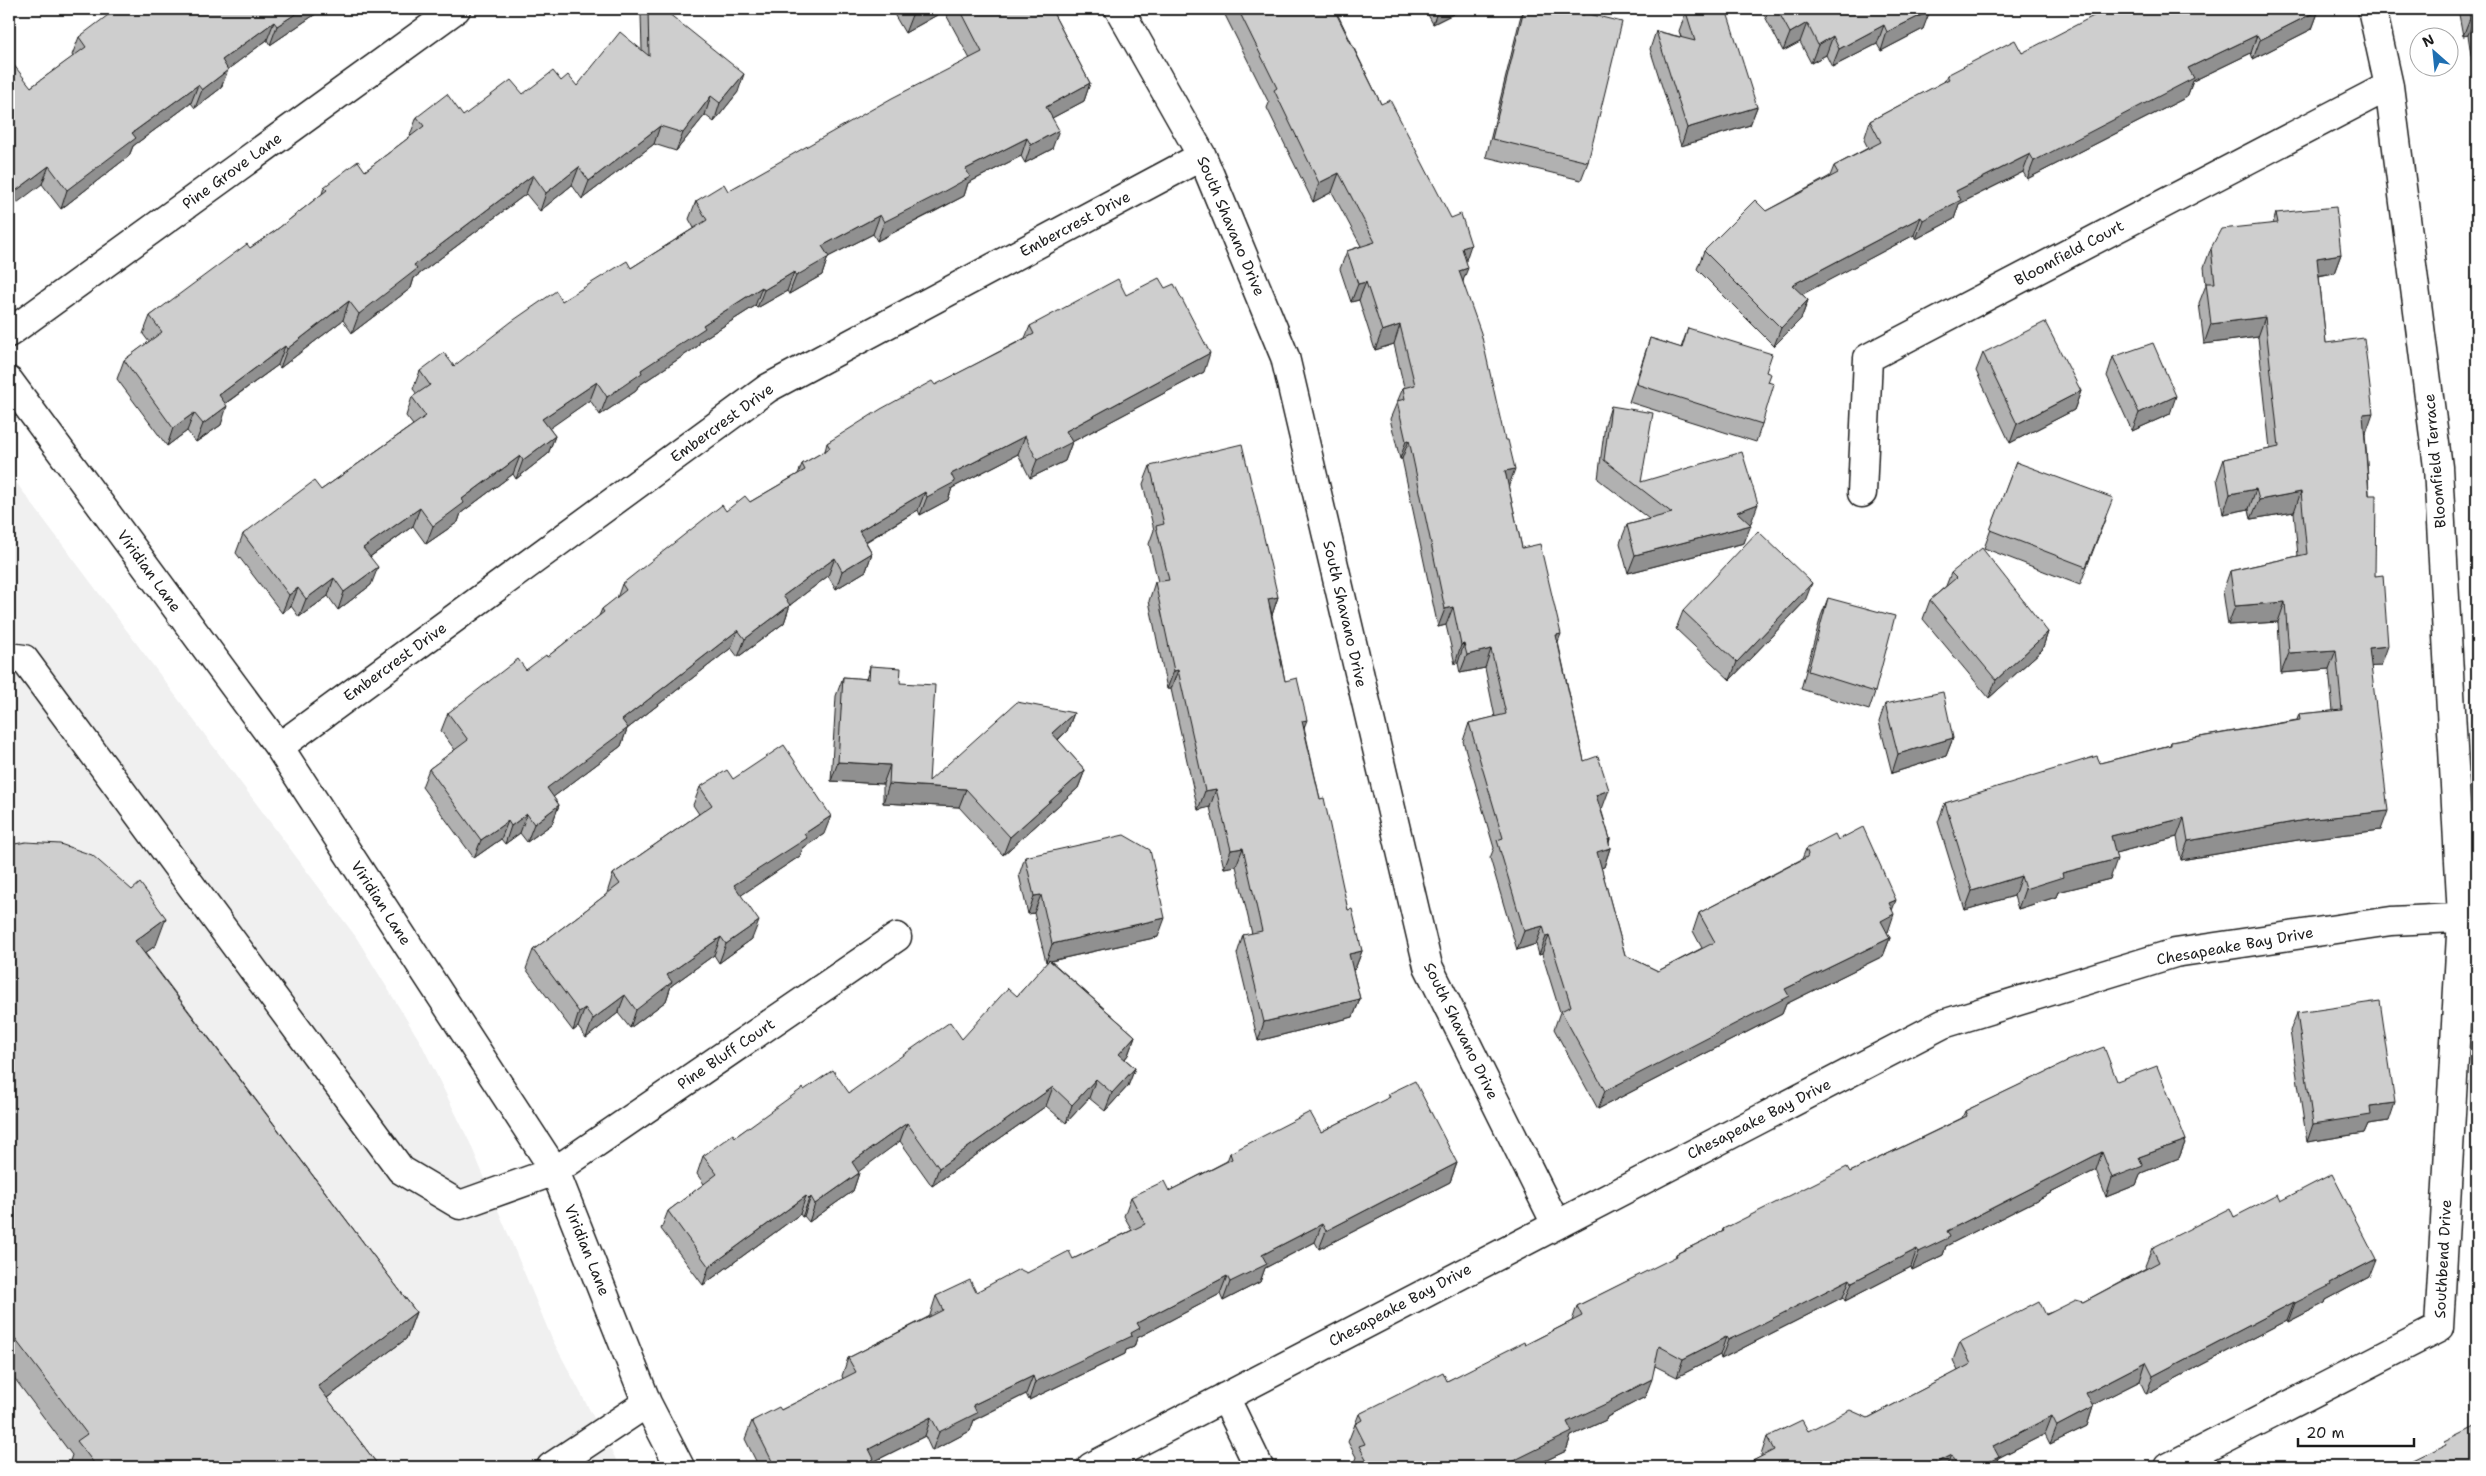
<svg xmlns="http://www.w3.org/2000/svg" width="2486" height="1476" font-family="'Shantell Sans',sans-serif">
  <rect width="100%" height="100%" fill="#fff"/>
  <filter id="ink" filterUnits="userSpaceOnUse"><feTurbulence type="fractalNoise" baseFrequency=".02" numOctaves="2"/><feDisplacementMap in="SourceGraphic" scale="10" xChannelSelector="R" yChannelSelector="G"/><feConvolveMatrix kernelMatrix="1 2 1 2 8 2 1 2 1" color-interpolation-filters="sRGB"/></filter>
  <g filter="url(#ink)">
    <path fill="#f0f0f0" d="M9,473L356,937L421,1043L470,1143L552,1339L620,1467H9Z"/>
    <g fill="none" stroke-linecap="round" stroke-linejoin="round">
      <defs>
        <path id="minor" d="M1119,9L1202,156L1285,357L1428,966L1556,1224
          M9,333L456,9
          M9,381L279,747L555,1171L647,1403L680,1467
          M1862,493L1868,358L2389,86
          M9,657L24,659L401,1170L460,1205L555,1171L897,937
          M279,747L768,388L1202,156
          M1225,1397L1259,1467
          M551,1467L647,1403
          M1091,1467L1943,1024L2175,953L2391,921L2477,917
          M2169,1467L2439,1328L2462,917L2438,467L2389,86L2372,9"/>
      </defs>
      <use href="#minor" stroke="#1c1c1c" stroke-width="31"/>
      <use href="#minor" stroke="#fff" stroke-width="28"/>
    </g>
    <path fill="#b1b1b1" stroke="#1c1c1c" d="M323,9L270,45L267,40L228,69L221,88L195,108L191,103L133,146L129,156L61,209L42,184L31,87L73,57L72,55L79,37Z
      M643,9H663L738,92L714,122L705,115L676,151L654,144L582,199L572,185L540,211L526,194L414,278L411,288L352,333L343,320L280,368L278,365L225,404L221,425L196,442L187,431L167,446L117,379L124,360L149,342L143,334L150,316L275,231L322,194L324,187L365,171L411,136L410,135L417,117L463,116L561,81L577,86L642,50L641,15Z
      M891,9H1051L1090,83L1084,101L1052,118V149L1025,163L1021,156L968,183L964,196L934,212L877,241L873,234L828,257L822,275L789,294L787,291L757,308L755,306L700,341L698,346L638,386L636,391L600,415L590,400L549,428L555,436L548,454L516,479L513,474L461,513L458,522L426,544L413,526L370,557L371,585L338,610L328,596L299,617L291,606L282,613L236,553L243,534L321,490L413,425L406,416L412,397L417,394L413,389L420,371L454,366L562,301L631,268L694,228L689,219L696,201L728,191L970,59L944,11L905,33Z
      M1218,9H1341L1336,11L1381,104L1466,260L1463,282L1522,548L1558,642L1584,761L1602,809H1601L1610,839L1609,843L1610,848L1604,867H1601L1625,955L1658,971L1702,948L1693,931L1699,913L1802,859L1806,849L1838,840L1892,909L1888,932H1887L1890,938L1883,956L1786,1004L1782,1014L1598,1109L1554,1029L1560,1012L1542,954L1539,955L1536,944L1517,950L1490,858L1494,848L1463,741L1469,723L1495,717L1485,668L1460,673L1458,663L1455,664L1446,625L1438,627L1402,459H1400L1390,419L1403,388L1404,387L1394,344L1375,350L1359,300L1351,302L1340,269L1347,251L1361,246L1332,192L1313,202L1267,108L1269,103L1223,11L1220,13Z
      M1425,9H1463L1433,24Z
      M1523,9H1560L1584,15L1588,162L1581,180L1486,157L1520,19Z
      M1761,9H1929L1923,29L1881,51L1877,44L1832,67L1826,55L1811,63L1800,42L1783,51Z
      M2458,9H2477V93L2468,35L2463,36Z
      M2319,10L2312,29L2253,59L2251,53L2193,81L2187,97L2027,179L2023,172L1959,204L1954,219L1916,239L1914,235L1802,294L1808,300L1801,319L1774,346L1697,269L1704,251L1766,211L1830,176L1834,166L1868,148L1864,140L1870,121L1944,82L1947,75L2022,53Z
      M1686,12L1757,107L1750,125L1681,146L1650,49L1656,31L1681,37L1679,31Z
      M2276,213L2341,254L2334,273L2319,276L2326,343L2366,433H2365L2381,666H2371L2381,830L2298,840L2181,860L2177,837L2115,853L2110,879L2058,892L2056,897L2018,909L2014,896L1965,910L1938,822L1945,803L2170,745L2171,742L2297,720L2299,714L2333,711L2329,669L2281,673L2278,622L2228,625L2223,591L2230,571L2298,556L2294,512L2251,519L2249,509L2223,514L2217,479L2224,459L2270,449L2258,337L2204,344L2199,303L2206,285L2204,267L2211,248L2273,223Z
      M1126,295L1204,372L1072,442L1065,461L1030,478L1018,454L952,488L948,500L920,515L918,510L866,542L872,553L866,571L836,589L828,576L790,605L784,623L738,657L731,648L627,729L621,746L553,797L559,805L552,824L527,842L520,833L505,844L501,839L474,858L422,787L429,769L455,750L441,731L448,713L526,670L547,657L599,616L602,609L617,598L622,584L726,511L750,502L798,474L802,464L825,451L827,443L1025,338L1030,326Z
      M1688,328L1766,372L1768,382L1762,424L1756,442L1629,402L1650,338L1681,348Z
      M1983,353L2081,391L2074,410L2010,443L1976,371Z
      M2113,357L2170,414L2132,431L2107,376Z
      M1611,406L1641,482L1751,523H1749L1744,543L1628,573L1620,543L1627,525L1649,519L1598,479L1605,425Z
      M2016,462L2106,517L2080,585L1984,548Z
      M1150,466L1278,597L1272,615L1285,681L1304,727L1320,799L1348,910L1362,951L1355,969L1353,970L1360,999L1353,1017L1258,1041L1237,954L1243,935L1252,934L1236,866L1224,868L1210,807L1198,810L1171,689H1167L1149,601L1155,582H1158L1149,544L1154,530L1143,484Z
      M1951,573L2048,632L2042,650L1989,698L1923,619L1930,600L1946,586Z
      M1828,598L1875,692L1869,710L1801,689L1821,616Z
      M1805,601L1730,680L1676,629L1683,611Z
      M870,666L900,683L929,781L1074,713L1067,731L1058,740L1085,770L1078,788L1003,855L959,807L883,803V784L831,781L836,696L843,677L866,679Z
      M1885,704L1953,738L1946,756L1892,773L1879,722Z
      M733,779L824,834L803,848L800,856L741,895L752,939L719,963L714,955L671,986L666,1001L630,1028L618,1013L586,1038L578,1027L573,1031L526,969L533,950L607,894V893L613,874L699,814L693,805L700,787Z
      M9,845L156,945L145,953L416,1312L406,1339L327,1398L378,1465V1467H68L72,1455L9,1371Z
      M1025,857L1158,937L1051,961L1135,1036L1128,1055L1125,1059L1135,1068L1128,1086L1105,1111L1089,1098L1066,1123L1046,1106L932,1186L900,1141L858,1171L859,1173L853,1191L809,1222L804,1216L802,1217L800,1214L703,1285L661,1229L668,1211L704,1184L697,1174L703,1156L735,1137L804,1090L849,1093L962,1039L1017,996L1048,962H1046L1034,913L1028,914L1019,875Z
      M2297,1013L2389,1121L2368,1124L2364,1133L2307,1142L2290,1031Z
      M2067,1061L2117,1081L2186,1140L2179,1158L2141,1173L2136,1185L2106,1197L2096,1170L1946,1246L1943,1255L1912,1270L1911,1267L1845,1301L1843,1297L1721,1359L1720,1355L1677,1377L1655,1366L1645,1397L1607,1417L1606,1420L1571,1436L1566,1451L1532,1467H1354L1353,1465L1356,1457L1348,1442L1359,1414L1447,1381L1525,1345L1572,1321L1577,1306L1675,1258L1676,1254L1722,1232L1723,1229L1850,1172L1962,1118L1965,1111L2066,1063Z
      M1388,1094L1457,1163L1450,1182L1319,1249L1315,1242L1265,1268L1260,1282L1223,1301L1220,1294L1137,1338L1134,1347L1126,1350L1125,1354L1029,1400L1026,1394L974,1420L970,1431L932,1451L925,1436L873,1462L871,1467H759L745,1439L752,1421L781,1410L843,1379L842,1376L848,1358L930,1316V1315L936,1296L976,1292L1027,1273L1073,1259L1132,1230L1124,1216L1131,1197L1169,1191L1227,1161L1230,1153L1321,1132L1387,1099Z
      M2280,1201L2369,1277L2326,1300L2325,1303L2288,1322L2287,1320L2146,1394L2140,1381L2092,1405L2093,1407L2087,1426L2050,1444L2045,1434L1998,1458L1995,1467H1741L1761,1457V1455L1767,1437L1808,1431L1868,1418L1958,1371L1953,1360L1960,1342L2083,1302L2146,1268L2145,1266L2152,1248L2234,1217Z"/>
    <path fill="#909090" stroke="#1c1c1c" d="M303,9H323L270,45L277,26Z
      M923,9H945L944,11L905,33L912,15Z
      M1221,9H1224L1223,11L1220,13Z
      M1438,9H1463L1433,24Z
      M2319,10L2312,29L2253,59L2260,40Z
      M1930,11L1923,29L1881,51L1887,32Z
      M2475,17L2468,35L2463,36L2470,18Z
      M274,22L267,40L215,79L222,60Z
      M1807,23L1800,42L1783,51L1790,33Z
      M1884,25L1877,44L1832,67L1839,49Z
      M2257,35L2251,53L2193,81L2187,97L2027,179L2034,161L2188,68Z
      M1833,36L1826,55L1811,63L1818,45Z
      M228,70L221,88L195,108L202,90Z
      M744,74L738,92L714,122L720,103Z
      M1090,83L1084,101L1039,125L1046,107Z
      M198,85L191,103L133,146L129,156L61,209L67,190L132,133Z
      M711,96L705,115L676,151L683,133Z
      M1757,107L1750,125L1681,146L1687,128Z
      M660,126L654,144L582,199L589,181Z
      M1059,130L1052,149L1025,163L1031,145Z
      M1027,138L1021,156L968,183L964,196L877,241L884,222L966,169Z
      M2030,154L2023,172L1959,204L1954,219L1916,239L1923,220L1956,191Z
      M49,166L42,184L9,209V196Z
      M579,167L572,185L540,211L546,193Z
      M1339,173L1332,192L1313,202L1319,183Z
      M533,175L526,194L414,278L411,288L352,333L359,314L414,265Z
      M880,215L873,234L828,257L822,275L789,294L796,276L822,246Z
      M1921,217L1914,235L1786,303L1792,285Z
      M1471,245L1465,263L1462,248Z
      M2341,254L2334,273L2310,277L2317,258Z
      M1468,268L1461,286L1459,271Z
      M794,272L787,291L757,308L764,290Z
      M1366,282L1359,300L1351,302L1358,284Z
      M762,287L755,306L700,341L698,346L638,386L636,391L600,415L607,397L641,370L703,325Z
      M1808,300L1801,319L1774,346L1781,328Z
      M349,301L343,320L280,368L287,349Z
      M2265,317L2258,337L2204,344L2211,324Z
      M1400,325L1394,344L1375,350L1382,331Z
      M285,346L278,365L212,413L219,395Z
      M1210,353L1204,372L1072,442L1065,461L1030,478L1037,460L1066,431Z
      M597,382L590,400L536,438L542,419Z
      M2081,391L2074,410L2010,443L2017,424Z
      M2176,396L2170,414L2132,431L2139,413Z
      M227,406L221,425L196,442L203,424Z
      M194,413L187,431L167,446L173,428Z
      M2373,413L2366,433L2356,434L2363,414Z
      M555,436L548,454L516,479L523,460Z
      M1025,436L1018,454L952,488L948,500L920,515L927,497L951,474Z
      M1409,440L1402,459H1400L1406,441Z
      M520,456L513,474L461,513L458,522L426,544L433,526L462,499Z
      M1515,469L1508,488L1505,471Z
      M2256,489L2249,509L2223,514L2230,494Z
      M925,492L918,510L853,549L859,531Z
      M2301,492L2294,512L2251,519L2259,500Z
      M1758,504L1751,523L1730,530L1737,512Z
      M420,508L413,526L357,566L363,548Z
      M1751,525L1744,543L1628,573L1635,555Z
      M872,553L866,571L836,589L842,571Z
      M835,558L828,576L777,615L783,596Z
      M378,567L371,585L338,610L344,592Z
      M334,578L328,596L299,617L306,599Z
      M1812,583L1805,601L1730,680L1737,662Z
      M298,588L291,606L282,613L289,595Z
      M1278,597L1272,615L1268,599Z
      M2285,602L2278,622L2228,625L2235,606Z
      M790,605L784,623L738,657L745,639Z
      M1453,607L1446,625L1438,627L1445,609Z
      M738,630L731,648L627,729L621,746L540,807L547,788L622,720Z
      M2048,632L2042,650L1989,698L1996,680Z
      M1561,634L1554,652L1556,635Z
      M1464,644L1458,663L1455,664L1461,645Z
      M2388,646L2381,666L2362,667L2369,648Z
      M1491,649L1485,668L1460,673L1467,655Z
      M2336,650L2329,669L2281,673L2289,653Z
      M1178,670L1171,689H1167L1174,671Z
      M1074,713L1067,731L1045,751L1052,733Z
      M1307,720L1300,738L1302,721Z
      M1953,738L1946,756L1892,773L1898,754Z
      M838,762L890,765L883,784L831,781Z
      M1085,770L1078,788L1003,855L1010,837Z
      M889,784L966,789L959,807L883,803Z
      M1216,789L1210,807L1198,810L1205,791Z
      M1609,790L1602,809L1589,813L1596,795Z
      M559,805L552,824L527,842L534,824Z
      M2388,811L2381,830L2298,840L2181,860L2188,841L2305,820Z
      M527,814L520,833L505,844L511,826Z
      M831,816L824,834L803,848L800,856L728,904L734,885L804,834Z
      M2184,818L2177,837L2104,856L2111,836Z
      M508,821L501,839L474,858L481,840Z
      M1608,839H1610L1606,850L1610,848L1604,867L1590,871L1597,852Z
      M1243,848L1236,866L1224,868L1231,850Z
      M2117,859L2110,879L2058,892L2056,897L2018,909L2025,889L2062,873Z
      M2021,876L2014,896L1965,910L1972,891Z
      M1041,895L1034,913L1028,914L1034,896Z
      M1896,900L1890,916L1894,914L1888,932L1874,939L1881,921L1889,903Z
      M166,918L156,945L125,968L135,941Z
      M1165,918L1158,937L1046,962L1052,944Z
      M759,921L752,939L719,963L726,944Z
      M1543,926L1536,944L1517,950L1524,931Z
      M1549,936L1542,954L1539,955L1546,937Z
      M721,937L714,955L671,986L666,1001L630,1028L636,1010L667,975Z
      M1890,938L1883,956L1786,1004L1782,1014L1598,1109L1605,1091L1785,989Z
      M1362,951L1355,969L1343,972L1349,954Z
      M625,995L618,1013L586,1038L593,1019Z
      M1360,999L1353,1017L1258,1041L1264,1022Z
      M585,1008L578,1027L573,1031L579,1012Z
      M1135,1036L1128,1055L1113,1073L1119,1054Z
      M1135,1068L1128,1086L1105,1111L1112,1093Z
      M1096,1079L1089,1098L1066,1123L1072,1105Z
      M1053,1087L1046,1106L932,1186L939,1168Z
      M2395,1103L2389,1121L2368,1124L2364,1133L2307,1142L2313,1124L2370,1106Z
      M907,1123L900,1141L846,1181L852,1162Z
      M2186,1140L2179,1158L2141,1173L2136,1185L2106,1197L2112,1178L2139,1157Z
      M2102,1152L2096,1170L1946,1246L1943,1255L1912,1270L1919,1252L1947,1231Z
      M1457,1163L1450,1182L1319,1249L1326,1231Z
      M859,1173L853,1191L809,1222L815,1204Z
      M806,1196L800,1214L703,1285L709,1267Z
      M811,1197L804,1216L802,1217L809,1199Z
      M1322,1224L1315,1242L1265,1268L1260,1282L1223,1301L1230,1282L1262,1255Z
      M1917,1249L1911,1267L1845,1301L1852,1282Z
      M2376,1259L2369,1277L2326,1300L2325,1303L2288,1322L2295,1303L2330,1283Z
      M1227,1276L1220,1294L1137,1338L1134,1347L1126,1350L1125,1354L1029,1400L1035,1382L1131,1333L1137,1323Z
      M1850,1279L1843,1297L1721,1359L1728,1340Z
      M2294,1302L2287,1320L2146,1394L2153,1376Z
      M416,1312L406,1339L308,1412L318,1386Z
      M1726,1337L1720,1355L1677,1377L1683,1359Z
      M2146,1362L2140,1381L2079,1412L2086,1393Z
      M1033,1376L1026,1394L974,1420L970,1431L932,1451L939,1432L973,1405Z
      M1652,1379L1645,1397L1607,1417L1606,1420L1571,1436L1566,1451L1532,1467H1504L1505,1465L1567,1422Z
      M2093,1407L2087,1426L2050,1444L2057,1426Z
      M2052,1416L2045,1434L1998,1458L1995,1467H1978L1993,1446Z
      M931,1417L925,1436L873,1462L871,1467H857L869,1449Z
      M1952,1455L1947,1467H1928Z"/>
    <path fill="#cecece" stroke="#1c1c1c" d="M116,9H303L277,26L274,22L222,60L228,70L202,90L198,85L132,133L136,138L67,190L49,166L9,196V59L31,87L86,47L79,37Z
      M648,9H663L744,74L720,103L711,96L683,133L660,126L589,181L579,167L546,193L533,175L414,265L417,269L359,314L349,301L287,349L285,346L219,395L227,406L203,424L194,413L173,428L124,360L162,332L150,316L247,244L250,248L275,231L327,190L324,187L358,161L365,171L424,126L417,117L447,94L463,116L511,80L523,94L553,71L561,81L568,75L577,86L620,32L649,56Z
      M908,9H923L912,15Z
      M960,9H1051L1090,83L1046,107L1059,130L1031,145L1027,138L966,169L970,177L941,193L884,222L880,215L822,246L829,257L796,276L794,272L764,290L762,287L703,325L705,328L641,370L642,373L607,397L597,382L542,419L555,436L523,460L520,456L462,499L464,503L433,526L420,508L363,548L378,567L344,592L334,578L306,599L298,588L289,595L243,534L314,481L321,490L426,416L412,397L430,385L420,371L444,353L454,366L511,322L556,291L562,301L627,261L631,268L707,220L696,201L724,184L728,191L892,98L982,52Z
      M1238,9H1334L1381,104L1390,100L1451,218L1461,214L1471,245L1462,248L1468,268L1459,271L1481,333L1505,440H1508L1515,469L1505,471L1522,548L1540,544L1561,634L1556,635L1584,761L1598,756L1609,790L1596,795L1610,839H1608L1610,848L1597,852L1625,955L1658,971L1715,942L1699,913L1807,857L1808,854L1806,849L1835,834L1838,840L1863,827L1896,900L1889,903L1894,914L1881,921L1890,938L1785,989L1789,996L1605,1091L1561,1011L1571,1006L1549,936L1546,937L1543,926L1524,931L1497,840L1503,838L1469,723L1506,714L1491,649L1467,655L1464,644L1461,645L1453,607L1445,609L1409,440L1406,441L1397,401L1405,399L1403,388L1415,385L1400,325L1382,331L1366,282L1358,284L1347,251L1375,242L1339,173L1319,183L1274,90L1277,88Z
      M1524,9H1560L1584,15L1585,13L1622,22L1588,162L1492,139Z
      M1698,9H1726L1757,107L1687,128L1656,31L1695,41L1686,12Z
      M1777,9H1929L1930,11L1887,32L1884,25L1839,49L1833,36L1818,45L1807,23L1790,33Z
      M2107,9H2318L2319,10L2260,40L2257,35L2188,68L2194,78L2034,161L2030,154L1956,191L1961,200L1923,220L1921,217L1792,285L1808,300L1781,328L1704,251L1755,200L1766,211L1838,173L1834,166L1881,142L1870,121L1949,79L1947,75L2015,40L2022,53Z
      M2468,9H2477V33L2475,17L2470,18Z
      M2336,207L2341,254L2317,258L2326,343L2364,338L2373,413L2363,414L2369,495H2376L2375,576L2383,575L2388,646L2369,648L2388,811L2305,820L2188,841L2184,818L2111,836L2117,859L2062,873L2063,877L2025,889L2021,876L1972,891L1945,803L2097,756L2100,763L2171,745V742L2300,720L2299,714L2342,710L2336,650L2289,653L2285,602L2235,606L2230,571L2307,554L2301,492L2259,500L2256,489L2230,494L2224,459L2279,447L2265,317L2211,324L2206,283H2215L2211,248L2221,229L2278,223L2276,213Z
      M1159,278L1165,288L1174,284L1210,353L1066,431L1072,442L1037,460L1025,436L951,474L955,482L927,497L925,492L859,531L872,553L842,571L835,558L783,596L790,605L745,639L738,630L622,720L628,728L547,788L559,805L534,824L527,814L511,826L508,821L481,840L429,769L468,740L448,713L518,659L526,670L546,655L547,657L604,612L602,609L626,590L622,584L722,505L726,511L745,496L750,502L805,470L802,464L830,448L827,443L881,409L932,381L935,385L1034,334L1030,326L1118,279L1126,295Z
      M2045,322L2081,391L2017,424L1983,353Z
      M1688,328L1772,354L1766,372L1771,374L1768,382L1774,384L1762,424L1636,384L1650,338L1682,348Z
      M2153,343L2176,396L2139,413L2113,357Z
      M1611,406L1653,413L1641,482L1742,452L1758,504L1737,512L1751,525L1635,555L1627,525L1672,513L1604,460Z
      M1242,444L1278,597L1268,599L1285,681L1297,678L1307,720L1302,721L1320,799L1324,798L1348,910L1352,909L1362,951L1349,954L1360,999L1264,1022L1243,935L1262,931L1243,848L1231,850L1216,789L1205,791L1178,670L1174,671L1155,582L1169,580L1156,526L1164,524L1150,466Z
      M2016,462L2113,498L2086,567L1990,530Z
      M1758,531L1812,583L1737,662L1683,611Z
      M1982,548L2048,632L1996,680L1930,600L1956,578L1951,573Z
      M1828,598L1895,616L1875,692L1808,671Z
      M870,666L901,668L900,683L935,685L929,781L1017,702L1074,713L1052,733L1085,770L1010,837L966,789L889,784L890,765L838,762L843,677L869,679Z
      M1943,692L1953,738L1898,754L1885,704Z
      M784,745L831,816L804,834L807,838L734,885L759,921L726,944L721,937L667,975L672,982L636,1010L625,995L593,1019L585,1008L579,1012L533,950L620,884L613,874L712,805L700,787L727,770L733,779Z
      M1124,835L1150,850L1165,918L1052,944L1041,895L1034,896L1025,857Z
      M26,842L60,844L92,855L132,890L140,883L166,918L135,941L416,1312L318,1386L378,1465L376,1467H97L77,1441L87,1434L9,1331V845Z
      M1049,960L1135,1036L1119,1054L1135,1068L1112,1093L1096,1079L1072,1105L1053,1087L939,1168L907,1123L852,1162L859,1173L815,1204L811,1197L809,1199L806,1196L709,1267L668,1211L717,1174L703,1156L733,1134L735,1137L803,1088L804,1090L833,1070L849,1093L950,1022L962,1039L1008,988L1017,996Z
      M2380,1001L2395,1103L2370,1106L2371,1115L2313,1124L2297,1013Z
      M2104,1047L2117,1081L2157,1066L2186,1140L2139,1157L2143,1166L2112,1178L2102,1152L1947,1231L1950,1237L1919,1252L1917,1249L1852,1282L1850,1279L1750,1330L1728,1340L1726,1337L1683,1359L1659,1346L1652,1379L1611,1400L1612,1401L1567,1422L1572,1432L1505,1465L1506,1467H1368L1370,1466L1359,1446L1365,1444L1355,1424L1362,1420L1359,1414L1443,1372L1447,1381L1524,1342L1525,1345L1582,1316L1577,1306L1677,1256L1676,1254L1724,1231L1723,1229L1847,1167L1850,1172L1967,1116L1965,1111L2067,1062V1061Z
      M1415,1081L1457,1163L1326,1231L1322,1224L1262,1255L1267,1264L1230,1282L1227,1276L1137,1323L1140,1328L1131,1333L1132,1336L1035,1382L1033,1376L973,1405L977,1413L939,1432L931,1417L869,1449L874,1459L857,1467H775L752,1421L779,1407L781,1410L856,1372L848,1358L943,1310L936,1296L970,1280L976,1292L1019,1269L1027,1273L1069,1251L1073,1259L1145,1224L1131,1197L1164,1181L1169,1191L1232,1159L1230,1153L1310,1112L1321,1132L1390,1097L1388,1094Z
      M2332,1174L2376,1259L2330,1283L2331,1285L2295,1303L2294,1302L2153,1376L2146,1362L2086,1393L2093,1407L2057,1426L2052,1416L1993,1446L1999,1457L1978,1467H1958L1952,1455L1928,1467H1741L1774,1450L1767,1437L1802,1420L1808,1431L1850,1410L1868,1418L1971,1364L1960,1342L2039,1301L2046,1315L2076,1300L2083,1302L2159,1262L2152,1248L2230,1208L2234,1217L2277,1195L2280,1201Z
      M2477,1425V1467H2399L2446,1444L2445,1441Z"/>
  </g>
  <g text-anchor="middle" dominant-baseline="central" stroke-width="5" stroke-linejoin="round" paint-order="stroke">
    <g font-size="15" fill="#1c1c1c" stroke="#fff">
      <text transform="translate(232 171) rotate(-36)">Pine Grove Lane</text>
      <text transform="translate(1075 224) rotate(-28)">Embercrest Drive</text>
      <text transform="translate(1231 226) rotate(67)">South Shavano Drive</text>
      <text transform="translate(2069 253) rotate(-28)">Bloomfield Court</text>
      <text transform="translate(722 423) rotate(-36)">Embercrest Drive</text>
      <text transform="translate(2435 461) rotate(-95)">Bloomfield Terrace</text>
      <text transform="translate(149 571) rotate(54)">Viridian Lane</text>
      <text transform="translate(1345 614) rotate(77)">South Shavano Drive</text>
      <text transform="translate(395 662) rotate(-36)">Embercrest Drive</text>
      <text transform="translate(381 903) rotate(57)">Viridian Lane</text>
      <text transform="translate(2235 946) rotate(-10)">Chesapeake Bay Drive</text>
      <text transform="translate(1461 1031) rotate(64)">South Shavano Drive</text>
      <text transform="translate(726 1054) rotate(-34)">Pine Bluff Court</text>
      <text transform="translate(1759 1119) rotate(-27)">Chesapeake Bay Drive</text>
      <text transform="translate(587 1250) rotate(68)">Viridian Lane</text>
      <text transform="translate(2443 1259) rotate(-87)">Southbend Drive</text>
      <text transform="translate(1400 1305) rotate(-28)">Chesapeake Bay Drive</text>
    </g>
  </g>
  <rect width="2486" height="1476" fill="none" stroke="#fff" stroke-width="30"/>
  <rect x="15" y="15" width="2456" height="1446" fill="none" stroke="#1c1c1c" stroke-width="2" filter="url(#ink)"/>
  <g transform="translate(2434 52) rotate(333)"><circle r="24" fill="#ffffff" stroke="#a4a4a4"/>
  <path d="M0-4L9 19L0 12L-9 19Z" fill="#1f6fb2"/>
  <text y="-8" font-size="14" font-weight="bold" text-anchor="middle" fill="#1c1c1c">N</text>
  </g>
  <path d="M2298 1438v8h116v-8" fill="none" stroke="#1c1c1c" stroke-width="2.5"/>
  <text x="2306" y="1438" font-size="15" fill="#1c1c1c" stroke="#ffffff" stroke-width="4" paint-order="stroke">20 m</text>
</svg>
